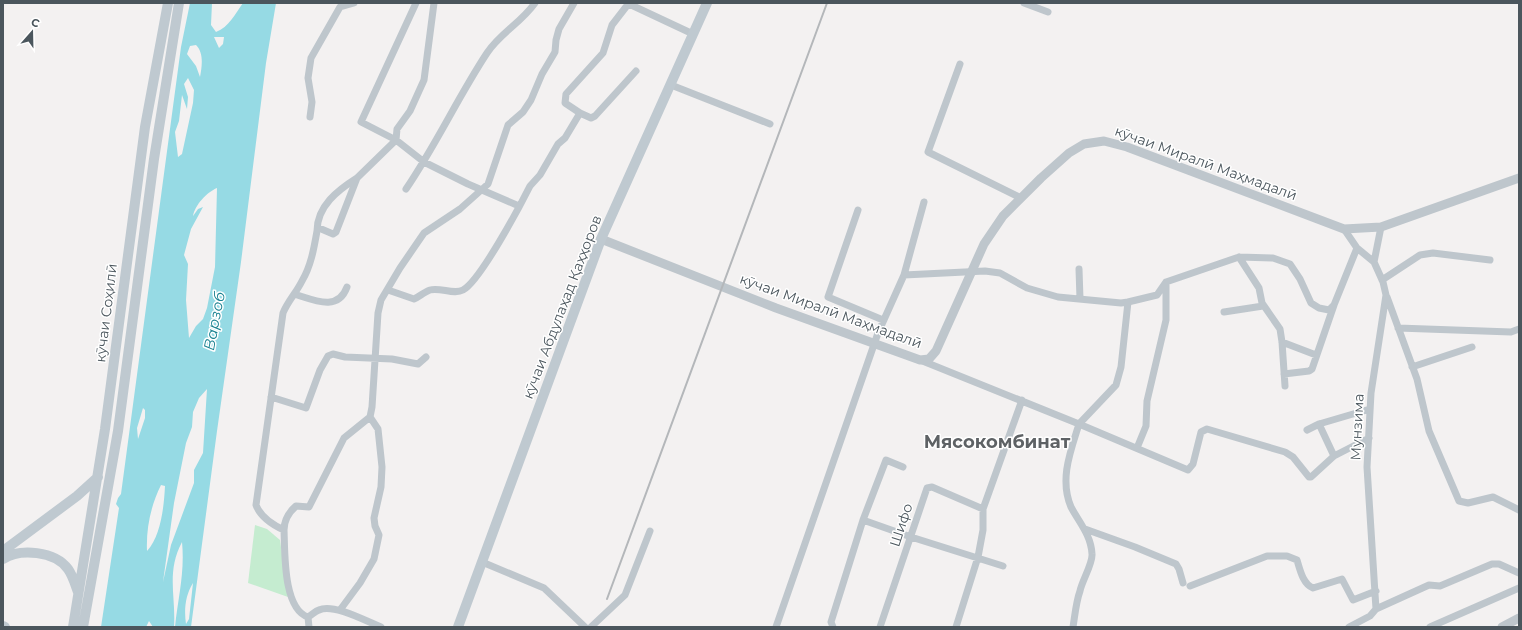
<svg xmlns="http://www.w3.org/2000/svg" width="1522" height="630" font-family="Montserrat,sans-serif">
  <rect width="100%" height="100%" fill="#f3f1f1"/>
  <path fill="#c5ecd0" d="M255,525L267,529L280,540L288,597L248,583Z"/>
  <path fill="#96dae4" fill-rule="evenodd" d="M190,3H212L211,25L216,32C229,27 235,14 243,3H276L266,63L241,262L217,431L191,627H175C178,598 185,572 182,542C166,572 176,596 174,627H153L149,621L146,627H101L119,508L116,504L118,498L121,494L181,47ZM214,37H224L223,44L219,48ZM196,45C204,53 202,66 200,77L196,66L187,54L190,46ZM188,78L194,90L193,103L182,154L178,157L175,132L179,121L182,95L187,109L188,97L184,84ZM217,188L215,267L207,308L203,319L196,326L189,338L186,300L188,264L184,255L191,229L203,207L198,209L193,216C195,205 207,192 217,188ZM207,389L203,453L194,470V483L171,545L163,582L174,503L186,443L192,427L193,412L199,398ZM143,408L145,410V418L138,439L137,428ZM161,485L165,486C164,506 161,536 147,551C146,528 151,505 161,485ZM193,583L189,619L186,624C184,610 185,596 193,583Z"/>
  <g fill="none" stroke-linecap="round" stroke-linejoin="round">
    <path stroke="#bec6cc" stroke-width="7" d="M416,3L361,122L396,140L424,162L468,184L519,206
      M627,3L693,34
      M1024,3L1048,12
      M960,64L928,152L1021,198
      M671,85L770,124
      M580,113L565,103L566,94L603,53L612,25L629,3
      M310,117L312,102L308,78L311,58L340,7L354,3
      M406,189C436,145 458,97 487,53C500,33 521,23 535,3
      M858,210L828,297L883,320
      M1344,229L1357,248L1374,262L1383,282L1386,295L1371,393L1367,467L1376,609L1370,616L1349,627
      M317,231C317,206 338,190 357,178
      M1239,257L1259,288L1262,303L1280,329L1282,342L1285,386
      M1374,262L1381,227
      M1079,269L1080,299
      M904,275L924,202
      M1382,280L1420,255L1433,253L1490,260
      M388,290L414,299C419,297 424,292 430,290C440,287 454,295 463,290C480,281 520,206 530,186L540,175L558,144L565,138L580,113L591,118L595,116L636,71
      M294,294C314,300 338,312 347,287
      M1387,297L1417,379L1429,431L1459,501L1468,503L1493,497L1519,510
      M1224,312L1263,306
      M1398,328L1511,332L1519,329
      M1282,342L1316,355
      M920,360L1079,424L1116,385L1121,367L1128,302L1157,295L1166,282L1239,257L1273,258L1290,264L1300,279L1311,303L1319,308L1329,310L1334,305L1357,248
      M1412,367L1472,347
      M1284,374L1309,371L1312,369L1334,305
      M271,397L306,408L320,370L328,356L333,354L345,357L392,359L418,364L426,357
      M1319,424L1334,456
      M1307,430L1319,424L1370,409
      M1137,448L1146,426L1147,401L1166,320V282
      M863,520L911,537L1003,566
      M1085,529L1135,547L1176,564L1179,569L1183,583
      M284,530C284,520 288,513 296,506L309,507L310,505L344,438L370,417
      M482,562L544,588L585,627
      M1190,586L1267,556H1287L1297,560C1300,570 1303,584 1313,588L1342,579L1353,600L1376,591
      M1376,609L1429,585L1440,586L1492,564H1499L1519,573
      M340,610L360,583L374,559L379,535L375,526L374,518L381,487L382,467L378,429L370,417L372,407L378,313L381,300L400,268L424,233L460,209L488,184L508,125L523,112L531,100L542,74L555,52L556,40L559,29L574,3
      M308,617L309,627
      M381,627C366,621 333,603 319,610C315,611 312,615 308,617C283,609 285,552 284,530C273,525 261,518 256,505L283,313C288,301 296,293 302,281C311,266 314,248 317,231L319,228L333,234L336,232L357,178L396,140L397,129L410,111L424,80L434,3
      M591,627L625,595L650,531
      M776,627L878,333L904,275L985,271L1000,273L1027,288L1058,297L1121,303L1128,302
      M833,627L831,622L863,520L886,460L903,467
      M880,627L927,488L932,487L983,509
      M956,627L978,557L983,530V509L1022,400
      M1073,627C1075,615 1076,602 1080,591C1082,581 1093,563 1092,554C1091,535 1079,522 1071,507C1059,479 1071,450 1079,424L1188,470L1193,464L1201,432L1207,429L1285,452L1293,457L1309,477H1311L1334,456L1369,438
      M1430,627L1519,588"/>
    <path stroke="#bec6cc" stroke-width="9" d="M601,239L776,308L920,360L929,359L936,351L984,244L1003,216L1041,178L1069,153L1084,144L1104,141L1127,147L1344,229L1381,227L1519,178
      M1502,627L1519,618"/>
    <path stroke="#bfc9d0" stroke-width="10" d="M3,551L77,496L98,477
      M3,559C20,548 55,551 68,569C73,576 75,584 78,592
      M3,626L5,627
      M73,627L105,429L145,127L168,3
      M83,627L118,431L154,159L179,3
      M458,627L601,239L707,3"/>
    <path stroke="#b4b7ba" stroke-width="2" d="M607,599L827,3"/>
  </g>
  <g text-anchor="middle" dominant-baseline="central" stroke-width="3" stroke-linejoin="round" paint-order="stroke">
    <g font-size="14" fill="#4b565d" stroke="#fff">
      <text transform="translate(1206 163) rotate(20)">кӯчаи Миралӣ Маҳмадалӣ</text>
      <text transform="translate(562 307) rotate(-69)">кӯчаи Абдулаҳад Қаҳҳоров</text>
      <text transform="translate(831 311) rotate(20)">кӯчаи Миралӣ Маҳмадалӣ</text>
      <text transform="translate(106 313) rotate(-83)">кӯчаи Соҳилӣ</text>
      <text transform="translate(1357 427) rotate(-87)">Мунзима</text>
      <text transform="translate(901 525) rotate(-72)">Шифо</text>
    </g>
    <g font-size="15" font-style="italic" fill="#1a8291" stroke="#fff">
      <text transform="translate(214 321) rotate(-79)">Варзоб</text>
    </g>
    <g font-size="18" font-weight="bold" fill="#5e6265" stroke="#fff">
      <text x="997" y="442">Мясокомбинат</text>
    </g>
  </g>
  <rect width="1522" height="630" fill="none" stroke="#4b565d" stroke-width="8"/>
  <g transform="translate(32 32) rotate(20)" stroke="#ffffff" stroke-width="3" paint-order="stroke">
  <path d="M0-3L7 15L0 10L-7 15Z" fill="#4b565d"/>
  <text y="-6" font-size="11" font-weight="bold" text-anchor="middle" fill="#4b565d">С</text>
  </g>
</svg>
